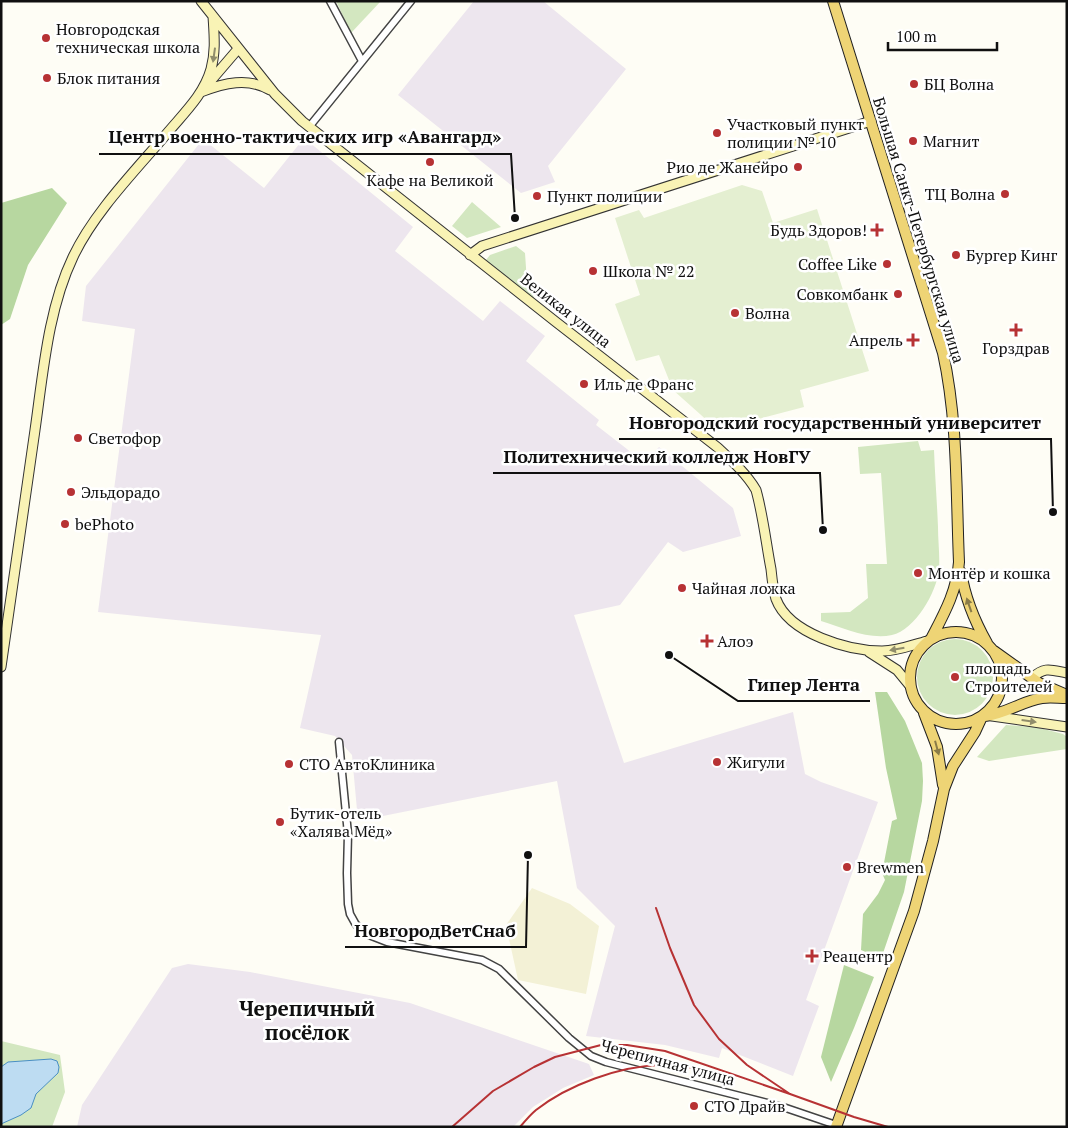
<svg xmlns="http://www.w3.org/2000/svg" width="1068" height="1128" font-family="'PT Serif',serif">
  <rect width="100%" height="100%" fill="#fefdf5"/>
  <path fill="#ede6ee" d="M474,1H543L626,69L548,166L555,182L521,193L398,95Z
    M304,138L413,227L395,251L483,321L500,301L545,336L526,361L599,420L596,425L645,463L659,447L733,508L741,536L683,552L668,542L620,605L574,615L624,763L793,712L805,774L821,782L878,802L806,1000L819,1006L793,1076L722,1048L719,1058L665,1045L586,1036L615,926L577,888L557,781L358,821L352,755L335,736L300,728L321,635L98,612L135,329L82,321L86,286L203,139L264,188Z
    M188,964L250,972L410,1003L589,1064L594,1075L563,1088L533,1107L513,1127H77L82,1105L172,968Z"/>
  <path fill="#f3f1d6" d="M532,888L570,904L599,926L586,994L518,980L506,925Z"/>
  <path fill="#d3e7c0" d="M336,1H381L351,33Z
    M472,202L501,227L467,238L452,226Z
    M516,246L525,253L527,282L536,302L488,264L486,260L490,255Z
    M918,441L921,451L934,450C935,476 937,502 938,527C938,541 940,556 939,569C937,592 915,630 892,635C869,640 843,628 821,621V613L850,612L868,598L866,564H887L881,473L860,474L858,447Z
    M917 677a38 38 0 1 1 76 0a38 38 0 1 1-76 0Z
    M1006,725L1036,727L1063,734L1067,737V749L989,761L977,757Z
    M1,1041L60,1055L65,1092L52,1127H1Z"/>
  <path fill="#b7d7a0" d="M52,188L67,203L28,265L10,319L1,325V203Z
    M875,692H887L905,721L922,763L923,781L922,801L904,892L881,959L861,950L863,914L878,894L885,880L882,873L892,821L897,819L886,768Z
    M844,965L874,977L854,1028L831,1082L821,1057Z"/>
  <path fill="#e4efd1" d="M742,185L762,191L773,223L817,209L869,371L800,390L804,407L736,425L732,417L710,423L673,390L659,355L636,361L615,304L640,295L615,218L639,210L644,218Z"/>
  <path fill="#bddcf2" stroke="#498fc4" d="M51,1059L57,1061L59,1067L58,1073L36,1094L31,1108L21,1115L1,1124V1067L8,1062Z"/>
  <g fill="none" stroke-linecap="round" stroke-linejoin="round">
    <defs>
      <path id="street" d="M330,1L362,61
        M309,127L411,1
        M339,742L348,834L347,873L348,904L350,914L355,923L361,931L369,935L387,942L482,960L499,969L569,1038L591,1056L606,1062L783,1107L836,1125"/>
      <path id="secondary" d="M201,1L275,94L302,121L556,322L717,447C731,460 746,473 756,490C763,515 766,543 771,569C772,579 773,590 776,599C789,634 849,651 882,651C898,651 912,645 927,641
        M208,84L238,49
        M201,92C224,83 248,77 270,90
        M470,255L482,246L871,121
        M869,652L897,670L911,687
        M1,667C12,588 23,509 35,430C43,374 48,309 73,257C94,212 137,169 169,131C185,112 204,94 211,69C216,51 214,34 213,16
        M1032,678C1045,666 1051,670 1067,673
        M992,716L1067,727"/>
      <path id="primary" d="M833,1L943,353C958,421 956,493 959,562C957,591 944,614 931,639
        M961,572C965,598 974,620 987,643
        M910 678a46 46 0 1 1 92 0a46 46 0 1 1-92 0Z
        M994,651L1039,683L1067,695
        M924,713L937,747L943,785
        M985,716C1006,714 1022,701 1042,698C1050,697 1058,698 1066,698
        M836,1127L914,911L933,841L944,789L953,766L975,732L981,719"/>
    </defs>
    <use href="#street" stroke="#434343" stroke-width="9"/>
    <use href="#secondary" stroke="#323232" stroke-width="11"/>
    <use href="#primary" stroke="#212121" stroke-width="12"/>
    <use href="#street" stroke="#fff" stroke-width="6"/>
    <use href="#secondary" stroke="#f9f3b5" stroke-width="9"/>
    <use href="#primary" stroke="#eed475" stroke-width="10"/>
    <path stroke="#b73234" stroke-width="2" d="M656,908L670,948L694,1005L719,1039L747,1065L790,1094L854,1117L888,1127
      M452,1127L493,1091L534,1067L555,1057L601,1045H627L665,1051L790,1094
      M520,1127C525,1121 530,1115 536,1110C568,1085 619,1066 661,1065C675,1065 689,1067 702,1069"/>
  </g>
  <defs><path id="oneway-solid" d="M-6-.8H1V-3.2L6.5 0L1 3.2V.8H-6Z" transform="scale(1.25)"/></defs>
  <g fill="#908d6b">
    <use href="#oneway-solid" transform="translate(214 55) rotate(98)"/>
    <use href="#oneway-solid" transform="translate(897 649) rotate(170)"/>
    <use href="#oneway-solid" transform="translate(1029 721) rotate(8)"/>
  </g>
  <g fill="#8a7c48">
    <use href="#oneway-solid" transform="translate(969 605) rotate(-109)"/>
    <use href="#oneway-solid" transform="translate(937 748) rotate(75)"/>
  </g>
  <g fill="#b73234" stroke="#fff" stroke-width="2">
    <circle cx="46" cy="38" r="5"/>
    <circle cx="47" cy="78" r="5"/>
    <circle cx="914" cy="84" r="5"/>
    <circle cx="717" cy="133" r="5"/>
    <circle cx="913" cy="141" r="5"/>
    <circle cx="430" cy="162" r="5"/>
    <circle cx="798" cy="167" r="5"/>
    <circle cx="1005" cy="194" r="5"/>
    <circle cx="537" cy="196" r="5"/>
    <path d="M874.5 222.5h5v5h5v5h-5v5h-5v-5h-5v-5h5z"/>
    <circle cx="956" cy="255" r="5"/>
    <circle cx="887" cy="264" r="5"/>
    <circle cx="593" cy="271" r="5"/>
    <circle cx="898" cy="294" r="5"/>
    <circle cx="735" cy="313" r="5"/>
    <path d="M1013.5 322.5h5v5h5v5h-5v5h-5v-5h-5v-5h5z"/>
    <path d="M910.5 332.5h5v5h5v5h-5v5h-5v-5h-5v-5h5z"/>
    <circle cx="584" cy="384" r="5"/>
    <circle cx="78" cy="438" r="5"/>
    <circle cx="71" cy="492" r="5"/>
    <circle cx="65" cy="524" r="5"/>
    <circle cx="918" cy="573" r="5"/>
    <circle cx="682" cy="588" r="5"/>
    <path d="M704.5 633.5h5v5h5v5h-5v5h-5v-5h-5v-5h5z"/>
    <circle cx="955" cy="677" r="5"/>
    <circle cx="717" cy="762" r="5"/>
    <circle cx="289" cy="764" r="5"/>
    <circle cx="280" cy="822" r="5"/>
    <circle cx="847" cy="867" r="5"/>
    <path d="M809.5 948.5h5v5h5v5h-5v5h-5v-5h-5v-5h5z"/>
    <circle cx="694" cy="1106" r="5"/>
  </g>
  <g text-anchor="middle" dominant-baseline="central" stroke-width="5" stroke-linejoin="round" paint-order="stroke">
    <g font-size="16" fill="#101010" stroke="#fff" text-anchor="start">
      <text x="56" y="29">Новгородская<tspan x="56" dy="18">техническая школа</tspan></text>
      <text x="57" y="78">Блок питания</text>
      <text x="924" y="84">БЦ Волна</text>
      <text x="727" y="124">Участковый пункт<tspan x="727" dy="18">полиции № 10</tspan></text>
      <text x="923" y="141">Магнит</text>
      <text x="788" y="167" text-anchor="end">Рио де Жанейро</text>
      <text x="430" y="180" text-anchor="middle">Кафе на Великой</text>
      <text x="995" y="194" text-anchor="end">ТЦ Волна</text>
      <text x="547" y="196">Пункт полиции</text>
      <text x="867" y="230" text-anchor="end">Будь Здоров!</text>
      <text x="966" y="255">Бургер Кинг</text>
      <text x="877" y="264" text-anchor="end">Coffee Like</text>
      <text x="603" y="271">Школа № 22</text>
      <text x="888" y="294" text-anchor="end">Совкомбанк</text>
      <text x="745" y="313">Волна</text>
      <text x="903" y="340" text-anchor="end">Апрель</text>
      <text x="1016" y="348" text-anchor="middle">Горздрав</text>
      <text x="594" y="384">Иль де Франс</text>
      <text x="88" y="438">Светофор</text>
      <text x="81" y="492">Эльдорадо</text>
      <text x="75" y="524">bePhoto</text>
      <text x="928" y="573">Монтёр и кошка</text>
      <text x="692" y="588">Чайная ложка</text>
      <text x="717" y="641">Алоэ</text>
      <text x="965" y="668">площадь<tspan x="965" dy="18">Строителей</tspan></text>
      <text x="727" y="762">Жигули</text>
      <text x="299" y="764">СТО АвтоКлиника</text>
      <text x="290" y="813">Бутик-отель<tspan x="290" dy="18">«Халява Мёд»</tspan></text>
      <text x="857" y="867">Brewmen</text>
      <text x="823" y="956">Реацентр</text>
      <text x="704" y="1106">СТО Драйв</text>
    </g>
    <g font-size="16" fill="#101010" stroke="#fff">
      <text transform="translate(919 230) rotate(73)">Большая Санкт-Петербургская улица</text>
      <text transform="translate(566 310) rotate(38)">Великая улица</text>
      <text transform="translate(668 1062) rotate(15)">Черепичная улица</text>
    </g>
    <g font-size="21" font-weight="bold" fill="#101010" stroke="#fff">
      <text x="307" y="1008">Черепичный<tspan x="307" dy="24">посёлок</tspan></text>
    </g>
  </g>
  <path fill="none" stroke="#101010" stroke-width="2" d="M515 218L511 154H99M1053 512L1051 439H619M823 530L820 473H493M669 655L738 701H870M528 855L526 947H345"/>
  <g fill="#101010" stroke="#fff" stroke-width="2">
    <circle cx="515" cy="218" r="5"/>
    <circle cx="1053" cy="512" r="5"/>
    <circle cx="823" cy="530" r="5"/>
    <circle cx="669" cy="655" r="5"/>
    <circle cx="528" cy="855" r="5"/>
  </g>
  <g font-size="18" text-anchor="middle" font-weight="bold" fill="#101010" stroke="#fff" stroke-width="5" stroke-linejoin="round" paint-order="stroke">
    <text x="305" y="143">Центр военно-тактических игр «Авангард»</text>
    <text x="835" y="429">Новгородский государственный университет</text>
    <text x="657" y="463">Политехнический колледж НовГУ</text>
    <text x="804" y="691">Гипер Лента</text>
    <text x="435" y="937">НовгородВетСнаб</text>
  </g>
  <rect width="1068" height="1128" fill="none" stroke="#101010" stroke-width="5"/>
  <path d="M888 42v8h109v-8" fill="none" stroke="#101010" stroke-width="2.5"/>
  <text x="896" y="42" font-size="15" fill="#101010" stroke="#ffffff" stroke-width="4" paint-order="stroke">100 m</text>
</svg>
